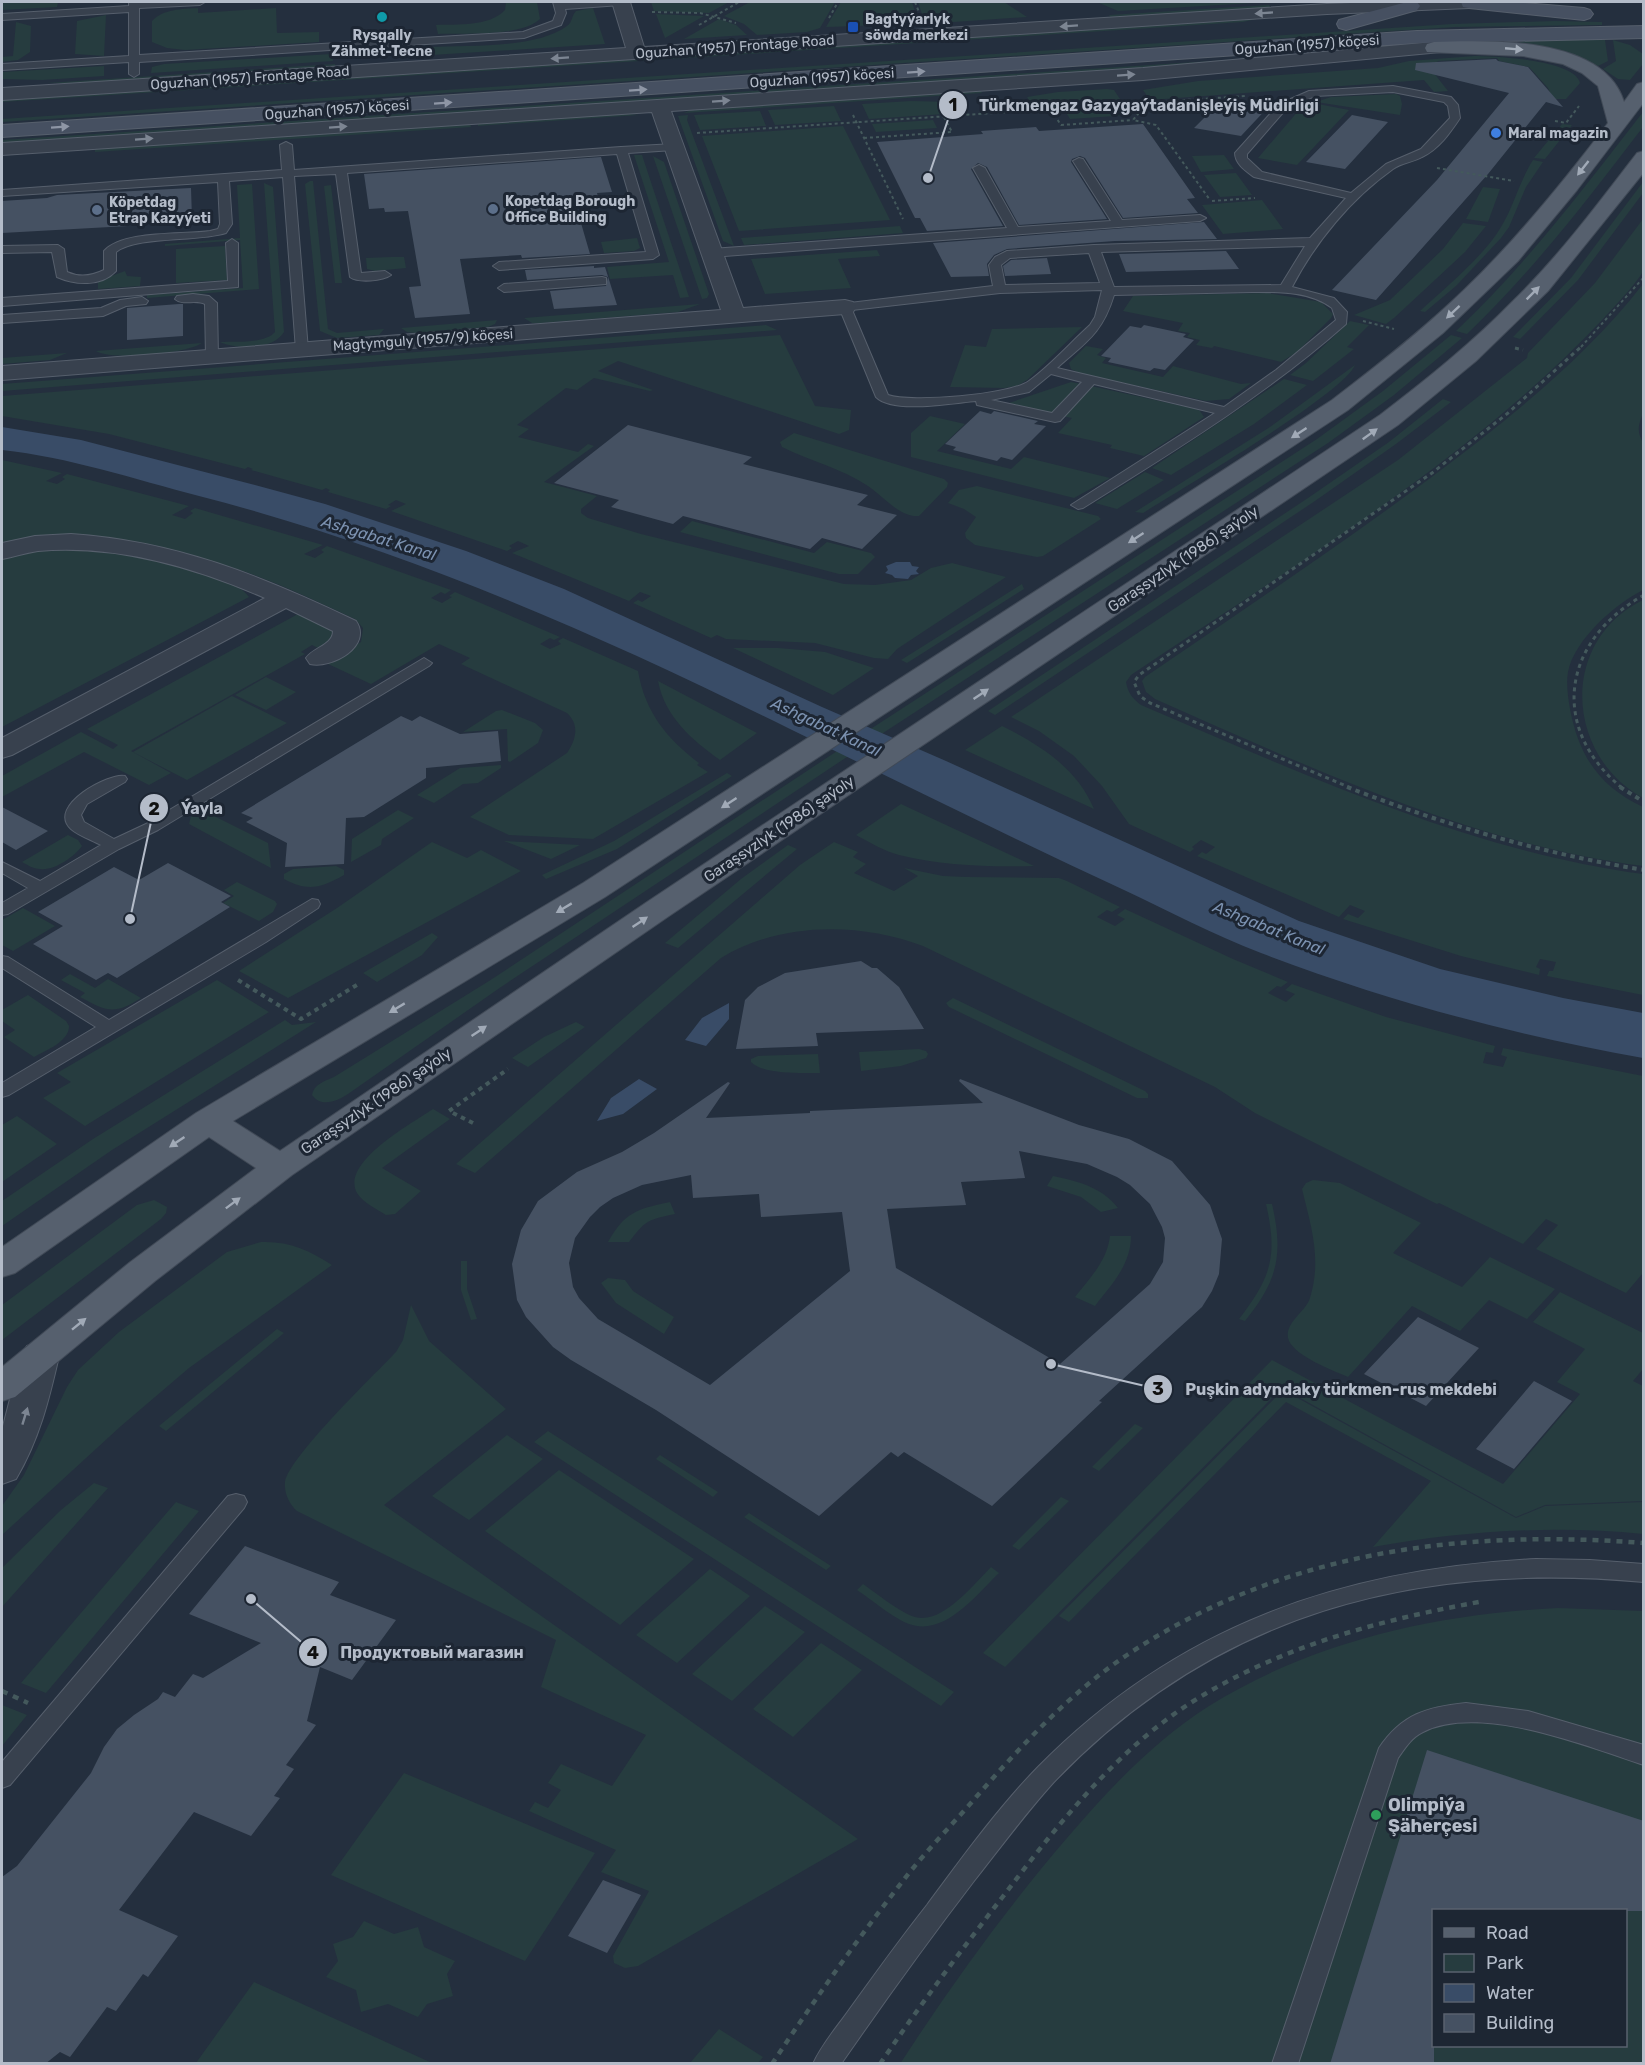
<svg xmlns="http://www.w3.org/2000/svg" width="1645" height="2065" font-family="Rubik,sans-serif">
  <rect width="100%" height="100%" fill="#242f3e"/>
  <path fill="#263c3f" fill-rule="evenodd" d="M2,2H58L57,7L2,10Z
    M506,2H537L540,19C521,37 464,33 438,34L436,25C457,24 489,27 505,10Z
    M651,2H729L709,13L654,11Z
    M750,2H835L820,28L807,32L757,35L744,24L724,16Z
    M841,2H912L919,24L826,27Z
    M918,2H1004L1027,17L925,24Z
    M1097,2H1270L1118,11Z
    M1269,5L1271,8L1111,18L1109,15Z
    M198,8V13L276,8L277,33L319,32V42L185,50L167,48L152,42V21C163,9 182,9 198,8Z
    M593,8L605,44L432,55L430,47C468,45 536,49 567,26C573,22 571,16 576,11Z
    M656,14L704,16L665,38Z
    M106,15L104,56L75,54L77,21Z
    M1261,18L1243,22L2,102V99Z
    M719,19L736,25L747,35L684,39Z
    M1555,21L1602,22V25L1455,27L2,122V119L1452,24Z
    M16,22L31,26L30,52L18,60L2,62V57L13,56Z
    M1529,40H1605L1608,61L1598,66L1574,56L1520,44V42Z
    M1613,40L1630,45L1643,54V64L1630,80L1618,79L1603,69L1616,61Z
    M332,54L333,61L151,73L152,67L164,64Z
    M1286,56L1216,63L2,144V140Z
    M1474,56C1495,56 1575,60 1580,83L1566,99H1553L1548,88L1529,67L1499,61L1497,58L1438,61L1430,68L1448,91L1434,92L1424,80L1150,100L1143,90L1198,81L1378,68L1409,61Z
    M335,64V67L85,83H47Z
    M104,66V76L42,80L2,79V72Z
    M1107,89L1114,90L1122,102L1033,108L1027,97L1058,92Z
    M980,90L982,93L684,113L693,109Z
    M1396,94L1400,96L1402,104L1400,115L1316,102L1331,97Z
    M911,101L953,102L959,113L869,119L862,104Z
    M1318,104L1349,110L1297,165L1258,158L1299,110L1306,106Z
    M834,106L841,121L775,125L768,110Z
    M1125,107L1131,115L1070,119L1065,111Z
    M760,111L766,126L700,130L694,115Z
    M1643,112V127C1588,199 1533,271 1467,334L1456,331C1526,265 1584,188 1643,112Z
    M621,113L639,115L478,126V123Z
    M688,115L687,120L734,246L723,241L678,116Z
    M933,120L937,128L876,132L872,124Z
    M470,123L471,127L95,152V148Z
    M1562,124L1572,125L1545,159L1534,158Z
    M843,126L890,220L739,231L702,136Z
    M634,155H642L689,297L680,298L673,275L610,279L607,267L669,262Z
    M1224,155L1234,169L1201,172L1192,156Z
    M653,156L664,162L709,294L707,298L702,299Z
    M1533,160L1543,162L1526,187L1509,227L1501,238L1456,286L1425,312L1420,311C1445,288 1484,256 1501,227C1514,206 1519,182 1533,160Z
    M1236,173L1252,195L1220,197L1204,175Z
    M310,181H313L328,329L337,333L384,329L379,335L337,338L320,331L305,184Z
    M1643,182V193L1578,280L1520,339L1513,337L1571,278Z
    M264,183L273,187L284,332C273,350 238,350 220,342C236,341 265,344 275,332Z
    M252,184L259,289L147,298V295L243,288L240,240L165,246V244L240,238L237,185Z
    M331,185L342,283H335L324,186Z
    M1483,187L1500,189L1488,222L1466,219Z
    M1262,200L1283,229L1223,234L1202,205Z
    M1643,219C1644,234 1645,254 1644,269C1641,279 1612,309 1604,318C1472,459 1291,567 1131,675L1126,682C1128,693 1132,698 1141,705C1304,774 1466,850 1643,874V995L1547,976L1549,971H1553L1556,962L1540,959L1536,967L1540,969L1539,975L1461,956L1343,919L1348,914L1358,918L1365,911L1350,905L1339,917L1197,856L1202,852L1206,854L1215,847L1201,840L1192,847L1194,849L1190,852L1129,824L1102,786L1074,756L1039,731L1011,717L1398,460L1527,358L1528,353L1595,283Z
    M1463,223L1486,226L1465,252L1394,318L1386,324L1354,315L1390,300L1443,249Z
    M900,226L903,233L744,245L741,238Z
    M637,238L640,248L634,251L604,253L601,242Z
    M225,246L227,280L176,283V249Z
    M877,250L880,256L838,259L851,288L765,294L751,259Z
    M391,257H404L406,268L375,271L367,269L366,258Z
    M125,271L127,276L141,277L140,286L98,289V281Z
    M1643,284L1644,412C1638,424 1636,432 1644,444L1643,590C1615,604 1574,640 1568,672C1566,684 1568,697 1570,709C1579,756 1599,786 1643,807V866C1470,843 1314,769 1155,699L1146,692L1142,681L1145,677C1240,612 1336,548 1429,479C1506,421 1584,360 1643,284Z
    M1267,293L1321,302L1333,314L1331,318L1297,352L1281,362L1214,346L1212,348L1196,345L1200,340L1187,337L1190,333L1178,331L1183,323L1123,311L1133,296Z
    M700,304L678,312L541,323H532L524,318Z
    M497,320L495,324L488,327L415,333L407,332L401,328Z
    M1350,321L1369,325L1347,347L1354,349L1313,381L1290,375L1306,363Z
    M766,325L777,330L2,391V384Z
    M1082,327L1027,380L1017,386L1004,388L950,387L965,345L986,347L992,329Z
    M780,335L815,406L851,410L849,430L839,434L618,361L598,371L653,390L650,391L594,378L577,390L566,388L517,425L529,429L518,437L578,452L588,444L594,446L544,482L597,496L581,509V513L588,518L641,534L844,584L875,585L911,580L931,568L952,563L1006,577L897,649L888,659L874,658L815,643L726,639L717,635L711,638L633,603L638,600L642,602L651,596L640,592L629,601L512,553L529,546L518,541L509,546L512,548L507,551L391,511L406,504L396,500L388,505L391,506L386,509L328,492L330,490L326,488L322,490L251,470L253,469L248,467L245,469L109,434L2,416V396Z
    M1451,335L1462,338L1394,395L1328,443L880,735L501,987L348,1094C337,1101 322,1108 312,1095C314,1084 325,1081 334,1077L489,981L869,730L1317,439L1383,391Z
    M202,343C185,354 113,361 96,351Z
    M1086,346L1103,349L1097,355L1106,358L1102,363L1163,377L1173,366L1241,384L1251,383L1229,399L1206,401L1079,373L1071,369L1069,363Z
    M67,353L50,360L2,364V358Z
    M1355,365C1343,394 1181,489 1143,513L1135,512L1270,427Z
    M1284,379L1307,385L1254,424L1171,475L1152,468Z
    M1071,382L1081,384L1052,413L1006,404Z
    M1091,386L1196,409L1200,411L1204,417L1144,456L1110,448L1112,445L1058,433L1072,418L1062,416Z
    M1443,399L1451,402L1396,444L1315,501L995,715L988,711L1308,498L1389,442Z
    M930,416L965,424L937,451L1011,469L1024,457L1110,478L1074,498L911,457V433Z
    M794,433L944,479L948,483L947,487L919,516C900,518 882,495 868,486C841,468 810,461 782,447L780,442Z
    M2,460L62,473L46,481L57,484L65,479L62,477L67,474L189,506L172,515L185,519L193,513L190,511L195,508L323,545L304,554L315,558L324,552L321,550L327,546L451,590L445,594L441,592L431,598L442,603L452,597L449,596L455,592L560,637L554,640L550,638L540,644L550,649L561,644L558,641L563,638L638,671C645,712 667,739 699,763L697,765L708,772L593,839L509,835L470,817L567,753C576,740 580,725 567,713L461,664L470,658L439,644L371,684L326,663L361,642L363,628L355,619C300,594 245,566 184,556C134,547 75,546 24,541L2,546Z
    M1145,472L1164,480L1117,509L1095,503Z
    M977,486L1098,516L1101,519L1043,556L1037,557L975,545L966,538L965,533L976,517L964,509L948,503L959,490Z
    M692,521L814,553L827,542L871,553L875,557L858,574H839L680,532Z
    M102,547C133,554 234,572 249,597L2,727V556L33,548Z
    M1022,584L1024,589L907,663L901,660Z
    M1643,600V798C1565,755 1559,641 1643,600Z
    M298,614L332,630L333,637L318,648L312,645L301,652L305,654L131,751L171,773L149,785L84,752L2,797V776L81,732L113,749L118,745L87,729Z
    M733,648H778L825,652L874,668L833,695Z
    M266,677L296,692L266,710L235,695Z
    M658,681L757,733L720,760C692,740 665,717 658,681Z
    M232,696L287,723L187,780L133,752Z
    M502,710L535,723L543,730L538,743L510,762L508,761L507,729L463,732L496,711Z
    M1002,726C1040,745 1077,768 1094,809L965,750Z
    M501,765V768L478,783L463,784L434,803L417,795L460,768Z
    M727,773L732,776L617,849L546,879L542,875L614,841Z
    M901,804L1034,866C989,867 943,866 899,855C884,851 869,842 856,835Z
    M202,810L268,843L271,868L189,824L191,816Z
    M398,810L414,818L382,839L381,845L351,862L352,839Z
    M68,835L78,840L82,846C74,857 54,871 40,869C33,869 28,865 22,862Z
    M504,841L580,845L551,859Z
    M432,842L467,858L481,850L521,871L288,998L239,971L337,908Z
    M834,842L858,852L853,857L866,864L854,873L894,891L918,876L904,868L943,876L966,877L1059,878L1067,881L1120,907L1112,912L1107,910L1097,917L1115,926L1125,919L1117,915L1125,909L1233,959L1288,982L1281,987L1277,986L1268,993L1286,1002L1295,994L1285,990L1292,984L1386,1017L1495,1046L1493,1053L1486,1052L1483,1063L1503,1067L1507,1057L1501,1055L1503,1048L1643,1076V1273L1626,1293L1536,1249L1558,1225L1546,1219L1523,1244L1439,1203L1437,1204L1255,1113L1215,1087L923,946C859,922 780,922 721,958L475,1173L456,1164L800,865Z
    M788,845L797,849L678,948L665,943L741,879Z
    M336,866L344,870V875C321,888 308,892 284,879V874L293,869Z
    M237,882L275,901L277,904L273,912L259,921L223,903L234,896L224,890Z
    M23,908L55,926L13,951L2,945V920Z
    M432,933L438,937L422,955L377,982L363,973Z
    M70,974L95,988L108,979L141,998C114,1015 108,1012 80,997L85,993L61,980Z
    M217,980L269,1012L85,1126L43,1098L71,1082L57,1073Z
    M28,995L66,1021L69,1026C69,1042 46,1050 34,1057L4,1037L15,1030L2,1021V1010Z
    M953,998L1145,1091L1148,1094V1098H1137L949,1007L946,1003Z
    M285,1020L292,1025L316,1022L112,1150L2,1226V1201L93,1139Z
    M576,1022L585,1027L528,1067L512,1058L544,1037Z
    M919,1049L926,1051L928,1054L926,1058L901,1066L861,1071L859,1052Z
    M818,1054L820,1073C802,1073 764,1075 751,1062V1059L758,1056Z
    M433,1109L450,1119L382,1168L421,1191L395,1214L386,1215C377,1209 363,1203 357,1193C340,1162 413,1123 433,1109Z
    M17,1116L57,1144L2,1182V1125Z
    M1053,1176C1077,1181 1102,1187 1118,1208L1101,1212L1081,1197L1047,1186Z
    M1313,1180L1340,1183L1421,1223L1393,1253L1462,1287L1490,1257L1555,1289L1527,1319L1489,1300L1460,1331L1412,1306L1348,1377C1332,1370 1297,1357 1289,1341C1282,1324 1306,1312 1310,1298C1322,1259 1311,1226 1302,1189L1306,1183Z
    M154,1200L167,1207L166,1213L161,1219L2,1340V1305L137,1205Z
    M670,1202L675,1214C647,1220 646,1220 629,1242H608C625,1212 637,1209 670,1202Z
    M1266,1204H1272C1284,1256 1277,1281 1245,1321L1239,1319C1271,1278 1278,1256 1266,1204Z
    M1110,1236H1131C1131,1265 1111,1285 1095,1306L1075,1297C1090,1278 1107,1261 1110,1236Z
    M261,1242C289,1241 309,1250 332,1265L189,1368L121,1426L2,1535V1506L24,1475L67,1387L78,1370L119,1332L227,1252Z
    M461,1261H467V1289L477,1319L471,1320L461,1290Z
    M608,1278L625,1280L633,1291L674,1317L664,1334L616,1303L601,1283Z
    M1560,1292L1643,1333V1369L1633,1381L1643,1386V1501L1545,1505L1516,1517L1282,1388L1005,1667L983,1653L1272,1360L1503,1484L1580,1394L1557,1382L1585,1349L1533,1322Z
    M411,1305L429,1341L506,1409L384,1505L858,1839L638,1966L625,1968L614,1963L613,1956L649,1891L601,1872L616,1850L529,1811L535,1802L548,1808L561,1790L548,1783L561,1764L612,1786L646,1735L541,1687L556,1640L297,1511C289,1504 284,1493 285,1482C289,1457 374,1375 396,1352L403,1340Z
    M277,1329L284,1333L166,1431L159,1426Z
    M1283,1390L1516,1518L1545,1506L1643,1502V1534C1553,1525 1462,1531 1373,1547L1431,1481L1286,1402L1069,1622L1059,1616Z
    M1135,1424L1143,1428L1099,1471L1092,1467Z
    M548,1431L954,1692L941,1706L534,1442Z
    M507,1435L543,1459L469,1520L432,1496Z
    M660,1455L718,1492L713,1497L656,1459Z
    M559,1470L694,1559L620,1625L485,1531Z
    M94,1483L108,1488L2,1607V1568L61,1510Z
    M1061,1497L1069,1501L1019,1550L1012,1546Z
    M176,1502L199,1511L46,1693L21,1683Z
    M749,1513L831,1566L826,1570L744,1517Z
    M991,1567L999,1573C977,1594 945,1637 909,1624C893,1618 872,1600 857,1590L863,1584C876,1593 902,1614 915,1617C942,1625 974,1584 991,1567Z
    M710,1569L750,1596L677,1663L636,1635Z
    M765,1606L805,1632L732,1701L692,1674Z
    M1558,1608L1643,1611V2063L900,2064C951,1985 1006,1909 1067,1838C1109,1789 1154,1741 1209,1706C1313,1641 1437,1614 1558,1608ZM1434,1910H1626V2046H1434Z
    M821,1643L862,1670L793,1737L753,1709Z
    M2,1705L27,1715L2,1746Z
    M404,1773L595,1853L525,1961L331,1875Z
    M364,1921L394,1934L418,1927L424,1947L455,1961L447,1974L453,1996L427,2004L418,2017L388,2004L361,2012L356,1990L326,1977L338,1961L333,1944L353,1937Z
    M254,1982L432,2063H196Z
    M719,2029L763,2057L758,2063H690Z"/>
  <path fill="#394c67" d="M2,427L81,440L251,484L325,504L466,551L564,589L822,707L946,761L1299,921L1440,969L1563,998L1643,1013V1058C1512,1035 1385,1000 1261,953C1214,935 1169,911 1124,890C1012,838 901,783 790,729C600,635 405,549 199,496C134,479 68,457 2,450Z
    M896,562H910L912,566L919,567L916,571L919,574L911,575L908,579L895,578L892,575L885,573L888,570L886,566Z
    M729,1003V1019L706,1046L685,1040L702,1018Z
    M639,1079L657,1089L623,1114L597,1121L611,1098Z"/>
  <path fill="#455162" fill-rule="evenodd" d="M1496,59L1498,61L1528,67L1563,107L1546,102L1488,174L1376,300L1332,290L1437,180L1509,93L1415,70L1416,63Z
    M1274,101L1241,136L1194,128L1205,117L1198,105Z
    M1352,115L1388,122L1345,169L1306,162Z
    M1143,124L1195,198L1187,199L1198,213L1123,218L1085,158L1080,156L1072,159L1071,162L1107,219L1019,225L987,167L978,163L971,169L1003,226L927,231L920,218H915L877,142L983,134L981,131L1036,127L1039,131Z
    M601,157L612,192L597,193L598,197L574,199L590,254L522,258L521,255L460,259L470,314L415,318L409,287L421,286L408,211L385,212L384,208L369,209L364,174Z
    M191,188L192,219L128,224V226L2,233V201L47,198L57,195Z
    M1204,222L1217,239L1115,241L1007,249L994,255L987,264L989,276L951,277L933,243Z
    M1226,251L1239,269L1126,272L1119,254Z
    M1047,258L1051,274L1005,276L1003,266L1011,260Z
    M594,266V268L605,267L617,305L554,309L550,291L606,286L608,277L602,275L527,280L525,270Z
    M179,304H183V336L127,340V308Z
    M1144,325L1186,334L1183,337L1194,340L1165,370L1154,368L1150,371L1108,362L1111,358L1101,356L1130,326L1141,328Z
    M980,411L991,414L994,411L1038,421L1034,424L1046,426L1012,460L1001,457L997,461L953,450L956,447L945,444Z
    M628,425L752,457L743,464L868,495L857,505L897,515L862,549L822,538L810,549L683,516L673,524L611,507L619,500L554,483Z
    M401,716L412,721L420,716L460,734L498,731L501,761L426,768V778L364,817L346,818L344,864L285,867L287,843L246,822L253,818L241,813Z
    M2,807L48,831L16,850L2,842Z
    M168,863L231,896L221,902L230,907L117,978L108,973L96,980L33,944L63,926L38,912L114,867L139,880Z
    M861,961L872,968H877L899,987L924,1029L816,1033L818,1046L736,1049L745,1000L758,987L785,973Z
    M960,1079L1079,1125L1129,1139L1172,1161L1210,1205L1222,1239L1219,1274L1212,1291L1202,1307L1099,1401L1102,1402L992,1506L904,1452L898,1457L891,1452L819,1516L656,1410L571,1360L553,1347L526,1317L517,1300L512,1264L521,1230L538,1201L577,1172L622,1152L654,1133L728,1082L730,1083L706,1118L810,1113V1111L983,1103L959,1081ZM1019,1151L1087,1164L1117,1177L1130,1185L1150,1204L1162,1227L1165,1238L1163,1262L1150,1284L1060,1364L896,1268L887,1209L966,1205L961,1182L1025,1178ZM691,1175L693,1198L759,1194L761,1217L842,1212L850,1271L710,1385L598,1319L579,1298L573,1287L569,1263L575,1238L590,1217L600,1207L613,1198L642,1185Z
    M1418,1317L1479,1348L1426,1406L1364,1374Z
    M1534,1381L1572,1401L1514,1469L1476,1449Z
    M245,1546L339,1582L330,1595L396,1620L352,1680L320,1667L307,1721L316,1725L286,1765L294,1769L274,1796L280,1798L251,1836L194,1812L119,1910L178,1936L148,1977L143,1974L116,2011L107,2007L70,2057L60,2052L45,2064H2V1877L17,1866L91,1773L104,1747L117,1729L134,1715L158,1699L163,1692L175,1697L193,1674L203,1678L261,1643L189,1614Z
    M1427,1750L1644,1821V1911H1434V2064H1330Z
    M603,1880L641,1895L607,1953L568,1936Z"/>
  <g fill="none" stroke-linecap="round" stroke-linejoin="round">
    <defs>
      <path id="service" d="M129,2H205L200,5L139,8V55L523,32L553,21L556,13L553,2H626L621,5L565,9L566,13L561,25L524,38L139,62V74L134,77L129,74V62L2,70V64L129,56V12L2,20V14L129,6Z
        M1393,86L1451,97L1458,105L1460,118C1450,133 1439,149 1422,157C1413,162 1401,163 1393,169C1351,199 1316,241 1292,287L1334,298L1347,312L1346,324C1266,395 1174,451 1083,508L1078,509L1071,505L1215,413L1094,384L1060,421L1055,422L977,405L976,401C952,403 893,414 876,397L839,307L841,304L993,286L989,265L995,257L1007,251L1094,245L1310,238L1346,198L1254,177C1246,171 1235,164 1235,153L1279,104L1309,91ZM1393,92L1444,102L1448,106L1450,118L1421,149L1386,164L1351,193L1262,172L1247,158V154L1287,108L1315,96ZM1305,246L1281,285L1114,287L1101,252ZM1089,253L1100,283L1005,285L1001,265L1010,258ZM1102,290L1095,317L1090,325C1070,343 1051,365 1029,381C1010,395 911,403 888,395L852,310L1000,293ZM1252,292C1279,292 1310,291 1332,308L1336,320L1276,370L1224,407L1057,368C1086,342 1102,334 1114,295ZM1051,374L1082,382L1052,413L991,400L1029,392Z
        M286,142L292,145L294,170L621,147L674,144L680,147L674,150L628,153L659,255L653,259L499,270L493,266L499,262L646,252L617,154L347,173L361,273L385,271L391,275C383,281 358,283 350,277L336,174L294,176L308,350L302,354L296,350L283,177L229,181L232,224L226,233C197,242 136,236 116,252V271C101,287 75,285 57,277L52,252L2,253V246L58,245L64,249L67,272C80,278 92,276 104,270V251C123,230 182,235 210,231L218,229L220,224L218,182L2,196V190L282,170L280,145Z
        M1079,158L1083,159L1122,220L1200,215L1206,218L1200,221L711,257L705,253L711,249L1007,228L973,168L979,165L985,168L1018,227L1111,221L1073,161Z
        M232,239L238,243V287L2,306V298L228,281L226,243Z
        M602,277L606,278V284L504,292L498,288L504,284Z
        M193,294L209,296L217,303L218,357L216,360L212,361L206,357L205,304C195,299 183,306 175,299L177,296Z
        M142,297L148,301L146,304L126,306L103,316L2,323V315L101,308L120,300Z
        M424,658L432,663L429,666L158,830L119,849L8,914L2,915V903L28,888L2,873V862L40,881L101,845C92,840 79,836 71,829C46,806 110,772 125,776L127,779L125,782L87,804L81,815L84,822L114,839L146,824Z
        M312,899L318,900L320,904L318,908L266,942L9,1095L2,1097V1083L96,1027L2,968V956L8,957L109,1020Z
        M236,1494L244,1496L247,1502L244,1508L10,1785L2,1788V1762L228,1496Z
        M1536,1559L1590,1560L1644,1564V1582C1415,1561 1215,1613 1053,1783C1025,1814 1000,1848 974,1881C928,1941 884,2002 841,2064H813C822,2044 837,2027 849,2010C875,1974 900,1939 927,1905C962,1858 997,1809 1038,1767C1177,1626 1341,1569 1536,1559Z
        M1466,1703L1528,1711L1644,1745V1765C1586,1746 1480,1703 1423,1732C1412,1737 1405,1748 1398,1758L1298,2064H1272L1379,1748C1402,1714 1427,1707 1466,1703Z"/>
      <path id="minor" d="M612,2H630L644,47L1327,4L1375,2L1478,3L1475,7L1469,8L1327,14L2,100V88L626,48Z
        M1434,42L1441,44L1443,48L1441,52L1143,80L671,111L743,308L845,300L853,302L856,307L853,312L845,314L2,380V366L721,310L652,112L2,155V143L1143,68Z
        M71,534C176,541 262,576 356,621C373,646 332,669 310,664L306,658C314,647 333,645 333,631L286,608L12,755L2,758V738L265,598C194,567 116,544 38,551C25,553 13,557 2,559V543L35,536Z
        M40,1342L53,1346L59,1356C49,1400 39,1440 16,1479L2,1484V1430L21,1356L27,1346Z"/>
      <path id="secondary" d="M1407,2H1417L1420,6L1417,10L1346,30L1339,28L1337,24L1339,20Z
        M1461,2H1511L1584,8L1590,10L1593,14L1590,18L1584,20L1469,8L1463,7Z
        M1644,26V38L1417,43L2,137V125L1417,31Z"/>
      <path id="primary" d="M1434,42C1490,40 1604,36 1624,102L1637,84L1644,82V102L1577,190L1518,261L1443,333L1348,410L605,897L233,1121L280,1151L647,902L1380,415C1427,379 1472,343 1513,301C1559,256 1598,204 1637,153L1644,151V172L1548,291L1476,361L1398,425L669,916L292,1175L155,1281L15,1397L2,1401V1367L129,1263L256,1168L209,1137L15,1273L2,1277V1247L196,1113L583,883L1332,400C1378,365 1424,329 1465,289C1518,238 1564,181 1608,123L1598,86L1582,73L1563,64L1523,56L1427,52L1425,48L1427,44Z"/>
    </defs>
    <use href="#service" stroke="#565f6c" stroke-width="2"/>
    <use href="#minor" stroke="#565f6c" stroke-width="2"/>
    <use href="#secondary" stroke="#565f6c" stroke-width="2"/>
    <use href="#primary" stroke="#414a57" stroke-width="2"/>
    <path stroke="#44595c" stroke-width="2" stroke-dasharray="3 3" stroke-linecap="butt" d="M915,2L919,12
      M652,12L700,13L736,23
      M829,18L838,2
      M699,25L739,2
      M1138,103L1142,109L1133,120L1156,125L1210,200
      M1051,110L1061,125L1133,120
      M853,115L903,219
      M1555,121L1566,123L1579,106
      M697,133L1245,96
      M864,138L952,132L944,117
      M1437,168L1514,181
      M1212,201L1255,198
      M1363,321L1394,329
      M1581,347L1644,277"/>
    <path stroke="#44595c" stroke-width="3" stroke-dasharray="4 4" stroke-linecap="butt" d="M1515,348L1523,350
      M1644,425V435
      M1351,788L1150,703L1140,696L1134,682L1139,675L1432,473L1508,413L1583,345
      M1622,788C1548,727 1563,640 1644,595"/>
    <path stroke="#44595c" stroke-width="4" stroke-dasharray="4.5 4.5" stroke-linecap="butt" d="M1347,787C1445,825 1540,853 1644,870
      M1620,787L1644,802
      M238,980L301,1019L360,983
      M473,1123L449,1111L508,1069"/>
    <path stroke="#44595c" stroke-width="4.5" stroke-dasharray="6 6" stroke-linecap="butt" d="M2,1691L28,1703
      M772,2064C813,2002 856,1941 902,1882C925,1852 952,1825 977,1796C1022,1745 1070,1693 1127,1655C1283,1551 1461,1529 1644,1543
      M880,2064C918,2008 959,1953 1001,1899C1059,1823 1121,1743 1205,1694C1291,1643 1386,1619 1484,1601"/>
    <use href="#service" fill="#38414e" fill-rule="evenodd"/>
    <use href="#minor" fill="#38414e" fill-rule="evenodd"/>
    <use href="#secondary" fill="#465061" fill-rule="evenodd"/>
    <use href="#primary" fill="#56606e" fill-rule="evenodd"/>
  </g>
  <defs><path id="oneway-solid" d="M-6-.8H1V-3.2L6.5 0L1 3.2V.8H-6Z" transform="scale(1.5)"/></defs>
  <g fill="#7c8592">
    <use href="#oneway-solid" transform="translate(1264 13) rotate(176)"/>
    <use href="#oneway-solid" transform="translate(1069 26) rotate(176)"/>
    <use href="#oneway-solid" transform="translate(560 58) rotate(176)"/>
    <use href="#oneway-solid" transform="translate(1126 75) rotate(-4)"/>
    <use href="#oneway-solid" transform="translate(721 101) rotate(-4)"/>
    <use href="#oneway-solid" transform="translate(338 127) rotate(-4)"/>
    <use href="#oneway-solid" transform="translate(144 139) rotate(-4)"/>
    <use href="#oneway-solid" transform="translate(25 1416) rotate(-73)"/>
  </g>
  <g fill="#a1aab7">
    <use href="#oneway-solid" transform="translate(1514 49) rotate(5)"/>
    <use href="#oneway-solid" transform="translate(1583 168) rotate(128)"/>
    <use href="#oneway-solid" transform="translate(1533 293) rotate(-45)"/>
    <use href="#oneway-solid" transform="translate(1453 312) rotate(137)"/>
    <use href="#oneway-solid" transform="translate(1299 433) rotate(147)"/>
    <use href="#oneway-solid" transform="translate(1370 434) rotate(-36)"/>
    <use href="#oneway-solid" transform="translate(1136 538) rotate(147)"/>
    <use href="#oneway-solid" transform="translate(981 694) rotate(-34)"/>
    <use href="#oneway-solid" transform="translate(729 803) rotate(147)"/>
    <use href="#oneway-solid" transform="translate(564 908) rotate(149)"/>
    <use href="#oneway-solid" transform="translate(640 922) rotate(-34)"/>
    <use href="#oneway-solid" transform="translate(397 1008) rotate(149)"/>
    <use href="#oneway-solid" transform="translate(479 1031) rotate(-34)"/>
    <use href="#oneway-solid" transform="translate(177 1142) rotate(146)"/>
    <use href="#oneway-solid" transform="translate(233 1203) rotate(-37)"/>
    <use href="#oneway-solid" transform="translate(79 1324) rotate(-39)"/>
  </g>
  <g fill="#8e96a5">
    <use href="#oneway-solid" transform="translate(916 72) rotate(-4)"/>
    <use href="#oneway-solid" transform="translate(638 90) rotate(-4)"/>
    <use href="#oneway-solid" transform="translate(443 103) rotate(-4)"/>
    <use href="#oneway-solid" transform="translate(60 127) rotate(-4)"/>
  </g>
  <circle fill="#0f9aa8" stroke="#1d2633" stroke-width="2" cx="382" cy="17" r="6"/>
  <rect fill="#1a4fb4" stroke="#1d2633" stroke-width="2" x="847" y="21" width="12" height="12" rx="3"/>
  <circle fill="#3f7fe0" stroke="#1d2633" stroke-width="2" cx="1496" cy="133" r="6"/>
  <g fill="#5c6f8a" stroke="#1d2633" stroke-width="2">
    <circle cx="493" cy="209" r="6"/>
    <circle cx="97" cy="210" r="6"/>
  </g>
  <circle fill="#2e9e5b" stroke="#1d2633" stroke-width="2" cx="1376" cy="1815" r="6"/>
  <g text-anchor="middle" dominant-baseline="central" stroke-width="6" stroke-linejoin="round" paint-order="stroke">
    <g font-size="14" font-weight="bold" fill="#b4bcc9" stroke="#1d2633" text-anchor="start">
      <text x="865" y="19">Bagtyýarlyk<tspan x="865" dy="16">söwda merkezi</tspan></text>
      <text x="382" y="35" text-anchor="middle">Rysgally<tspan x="382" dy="16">Zähmet-Tecne</tspan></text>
      <text x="1508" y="133">Maral magazin</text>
      <text x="505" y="201">Kopetdag Borough<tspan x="505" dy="16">Office Building</tspan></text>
      <text x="109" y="202">Köpetdag<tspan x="109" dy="16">Etrap Kazyýeti</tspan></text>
    </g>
    <g font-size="14" fill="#b4bcc9" stroke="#1d2633">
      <text transform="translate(1307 45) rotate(-4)">Oguzhan (1957) köçesi</text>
      <text transform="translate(735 47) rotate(-4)">Oguzhan (1957) Frontage Road</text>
      <text transform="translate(250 78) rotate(-4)">Oguzhan (1957) Frontage Road</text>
      <text transform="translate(822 78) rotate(-4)">Oguzhan (1957) köçesi</text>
      <text transform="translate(337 110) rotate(-4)">Oguzhan (1957) köçesi</text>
      <text transform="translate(423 340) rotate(-4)">Magtymguly (1957/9) köçesi</text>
    </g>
    <g font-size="15" fill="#b4bcc9" stroke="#1d2633">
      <text transform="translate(1183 559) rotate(-34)">Garaşsyzlyk (1986) şaýoly</text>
      <text transform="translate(779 829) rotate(-34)">Garaşsyzlyk (1986) şaýoly</text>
      <text transform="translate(376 1101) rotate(-34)">Garaşsyzlyk (1986) şaýoly</text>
    </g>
    <g font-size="16" font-style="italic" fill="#7c92b1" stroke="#1d2633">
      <text transform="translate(379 538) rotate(17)">Ashgabat Kanal</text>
      <text transform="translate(826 727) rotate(25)">Ashgabat Kanal</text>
      <text transform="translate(1269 928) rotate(22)">Ashgabat Kanal</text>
    </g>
    <g font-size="18" font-weight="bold" fill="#b4bcc9" stroke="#1d2633" text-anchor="start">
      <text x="1388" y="1805">Olimpiýa<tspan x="1388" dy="21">Şäherçesi</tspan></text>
    </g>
  </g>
  <path fill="none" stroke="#b4bcc9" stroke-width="2" d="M928 178L953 105M130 919L154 808M1051 1364L1158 1389M251 1599L313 1652"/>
  <g fill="#b4bcc9" stroke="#1d2633" stroke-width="2">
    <circle cx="928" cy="178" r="6"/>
    <circle cx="130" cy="919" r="6"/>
    <circle cx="1051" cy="1364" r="6"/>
    <circle cx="251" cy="1599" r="6"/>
    <circle cx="953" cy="105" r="15"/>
    <circle cx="154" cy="808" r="15"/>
    <circle cx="1158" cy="1389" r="15"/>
    <circle cx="313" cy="1652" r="15"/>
  </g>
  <g font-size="18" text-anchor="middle" font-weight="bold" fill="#111">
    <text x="953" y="111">1</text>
    <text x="154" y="815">2</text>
    <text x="1158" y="1395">3</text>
    <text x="313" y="1659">4</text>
  </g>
  <g font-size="16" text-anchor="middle" font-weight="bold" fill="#b4bcc9" stroke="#1d2633" stroke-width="6" stroke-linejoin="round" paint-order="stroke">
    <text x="1149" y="111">Türkmengaz Gazygaýtadanişleýiş Müdirligi</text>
    <text x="202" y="814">Ýayla</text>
    <text x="1341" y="1395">Puşkin adyndaky türkmen-rus mekdebi</text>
    <text x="432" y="1658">Продуктовый магазин</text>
  </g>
  <rect width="1645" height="2065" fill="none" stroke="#b4bcc9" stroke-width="6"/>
  <rect x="1432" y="1909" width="195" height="138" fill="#1d2633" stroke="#59626f" stroke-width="1.5"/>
  <rect x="1444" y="1928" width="30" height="9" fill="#56606e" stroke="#59626f" stroke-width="1.5"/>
  <text x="1486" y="1939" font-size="18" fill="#b4bcc9">Road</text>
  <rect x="1444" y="1954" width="30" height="18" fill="#263c3f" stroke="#59626f" stroke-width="1.5"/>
  <text x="1486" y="1969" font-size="18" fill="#b4bcc9">Park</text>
  <rect x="1444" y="1984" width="30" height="18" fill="#394c67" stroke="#59626f" stroke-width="1.5"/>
  <text x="1486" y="1999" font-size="18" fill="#b4bcc9">Water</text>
  <rect x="1444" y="2014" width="30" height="18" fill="#455162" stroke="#59626f" stroke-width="1.5"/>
  <text x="1486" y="2029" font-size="18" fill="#b4bcc9">Building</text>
</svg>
